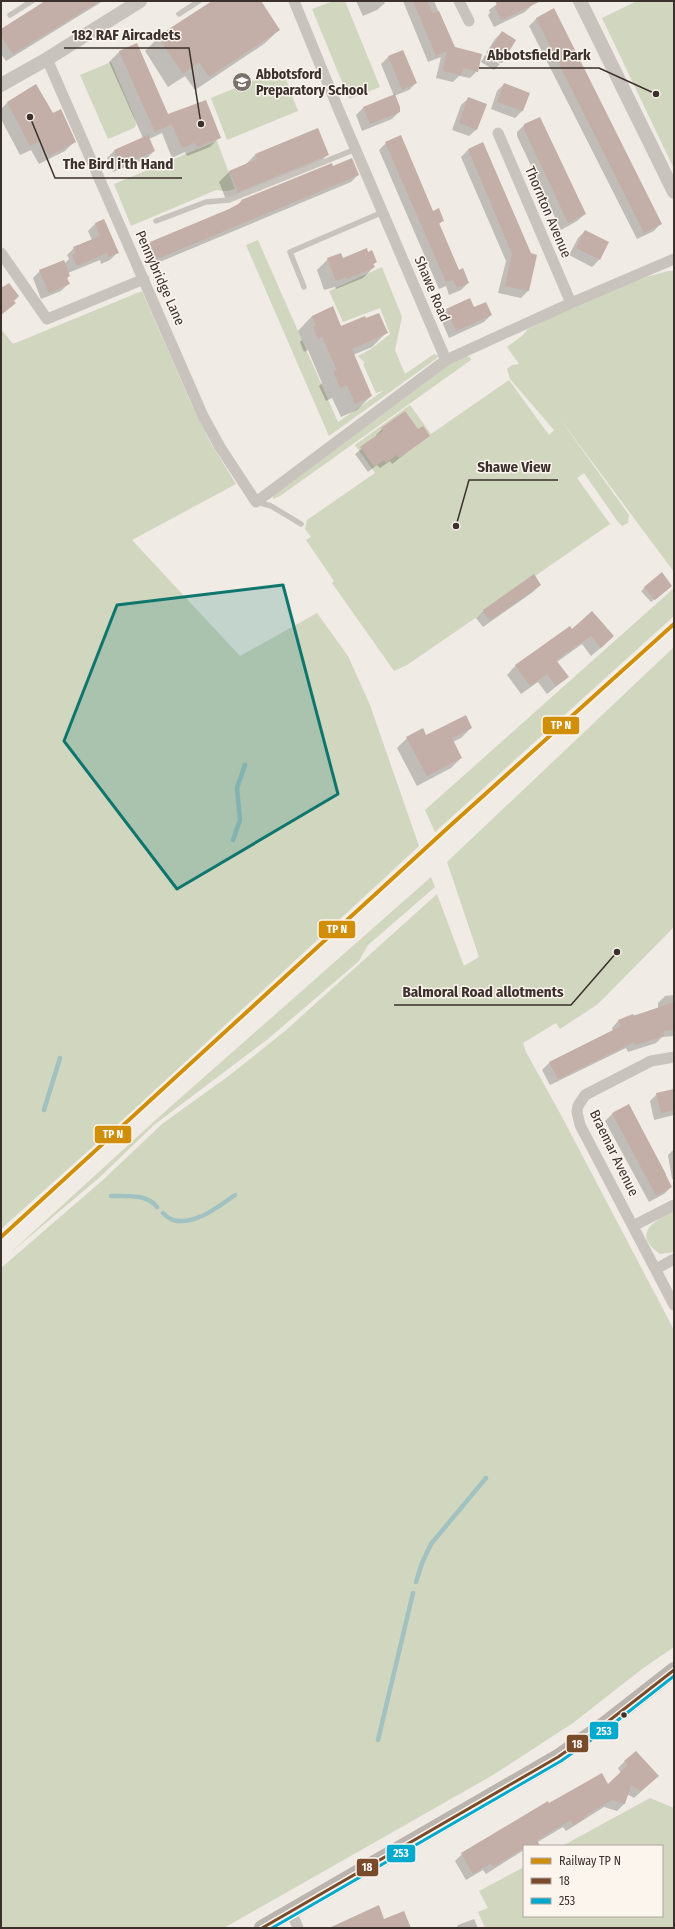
<svg xmlns="http://www.w3.org/2000/svg" width="675" height="1929" font-family="'Fira Sans Condensed',sans-serif">
  <rect width="100%" height="100%" fill="#f0ebe5"/>
  <path fill="#d1d6bf" d="M333,1H345L380,87L349,99L312,9Z
    M637,1H674V169L602,18Z
    M111,62L134,116L136,125L134,128L108,139L80,75Z
    M282,69L298,111L227,140L211,98Z
    M217,141L235,189L227,191L216,190L131,226L114,184Z
    M258,240L338,422L383,391L376,393L363,364L365,363L358,356L371,349L390,334L380,308L343,322L329,291L382,267L402,317L395,350L405,374L434,354L440,356L329,436L246,245Z
    M668,271H674V572L558,416L629,515L628,523L622,526L618,522L584,473L577,478L610,524L535,576L541,585L490,620L484,612L407,665L394,671L332,583L334,581L306,540L311,537L305,529L307,520L375,473L355,445L410,405L431,434L509,380L549,435L554,430L510,379L507,369L512,365L519,364L507,347L522,336L528,329L558,314L632,281Z
    M142,291L191,403L209,440L236,484L132,540L240,656L317,613L348,656L370,705L419,846L117,1125L1,1229V329L13,344Z
    M463,356L470,357L471,360L280,496L273,499V495L449,363Z
    M674,588V616L435,832L425,810Z
    M674,647V927L598,1004L560,1029L556,1023L523,1043L526,1052L561,1115L674,1330V1647L642,1669L573,1723L493,1775L224,1928H1V1268L104,1179L162,1124L230,1075L285,1031L437,894L464,966L479,957L447,862Z
    M431,877L435,887L368,945L359,961L268,1039L154,1125L100,1177L9,1254L160,1116Z
    M674,1211V1252L660,1254C631,1234 654,1221 674,1211Z
    M650,1798L674,1808V1928H485L478,1912L488,1908L479,1891L524,1867V1916H662V1846H562Z"/>
  <path fill="#0003" d="M47,1H103L6,61L1,54V30Z
    M214,1H261L279,30L264,44L195,90L185,76L168,87L145,51L159,37Z
    M356,1H384L385,3L377,10L363,16Z
    M403,1H434L454,48L477,71L470,78L459,76L453,82L436,78L441,57L428,62Z
    M501,1H531L533,4L525,12L494,27L488,15L490,13L489,10Z
    M553,10L661,223L654,231L637,239L529,26L536,19Z
    M502,32L515,40L500,63L486,53L495,39Z
    M136,44L168,115L220,137L210,147L187,156L185,152L172,158L162,133L149,139L154,151L147,158L113,172L107,158L114,151L143,138L109,62L119,52Z
    M403,51L416,83L409,90L394,96L399,112L392,119L362,131L356,115L363,108L394,96L381,64L388,57Z
    M485,55L500,64L494,70L481,62Z
    M504,84L529,93L522,111L515,118L491,109L497,91Z
    M35,85L53,114L74,142L65,151L39,164L31,150L20,155L1,119V109L7,103Z
    M469,98L477,129L469,136L452,130L461,105Z
    M524,125L585,214L577,221L561,230L517,136V132Z
    M386,143L432,212L442,221L439,224L459,271L468,283L461,290L449,295L446,286L439,289L379,150Z
    M483,143L528,291L521,298L498,293L506,261L461,157L468,150Z
    M256,154L327,155L317,166L227,202L219,182L230,171L245,165Z
    M332,167L358,175L351,182L150,266L143,250L150,243L236,207L241,201Z
    M104,220L117,253L110,260L101,264L100,260L68,273L69,276L66,279L68,284L61,291L41,299L33,278L40,271L64,264L69,259L67,255L74,248L92,240L88,231L95,224Z
    M585,231L599,260L592,267L569,255L578,238Z
    M368,253L376,262L373,265L374,267L363,278L336,289L335,287L324,290L317,270L328,259H342Z
    M332,308L341,328L386,333L372,347L353,355L371,396L357,410L341,417L332,398L326,401L319,386L322,383L308,350L304,352L300,342L302,340L298,331L312,316Z
    M474,308L491,315L484,322L449,338L440,317L447,310Z
    M382,429L418,431L428,436L392,464L390,461L380,468L377,465L368,472L355,454L377,437L376,435Z
    M540,585L533,592L483,627L476,618L484,611Z
    M645,587L668,589L651,602L641,591Z
    M592,612L604,645L591,656L582,644L557,662L568,677L547,694L538,682L521,694L507,675L515,666L569,627L572,630Z
    M471,728L461,738L453,742L461,758L451,768L417,786L397,748L407,738Z
    M674,995V1036L662,1037L656,1043L628,1052L626,1048L550,1085L542,1070L549,1063L613,1031L612,1028L619,1020L658,1008V1003L665,996Z
    M674,1090V1115L654,1120L650,1101L657,1094Z
    M629,1105L666,1174L665,1176L671,1187L664,1194L649,1202L605,1121L612,1114Z
    M674,1149V1179H672L668,1155Z
    M625,1761L658,1776L634,1798L627,1794L624,1804L617,1811L604,1807L566,1831L563,1827L531,1846H524V1850L486,1874L483,1870L466,1880L455,1861L462,1854L548,1803L549,1804L607,1786L621,1773L618,1768Z
    M474,1919L478,1928H456L458,1925Z"/>
  <g fill="none" stroke-linecap="round" stroke-linejoin="round">
    <path stroke="#a1c2c1" stroke-width="4.5" d="M233,840L240,820L237,788L245,765
      M44,1110L60,1058
      M111,1196C127,1196 147,1194 157,1207
      M163,1213C166,1216 170,1219 173,1220C195,1226 219,1206 235,1195
      M416,1582L422,1563L431,1544L486,1478
      M378,1740L413,1593"/>
  </g>
  <path fill="#c3afa7" d="M45,1H100L13,54L1,36V29Z
    M212,1H261L280,30L209,77L199,62L183,74L158,36Z
    M413,1H427L433,13L439,11L455,47L482,54L478,72L463,68L461,75L443,71L447,51L436,56Z
    M495,1H541L501,20L495,7L497,5Z
    M554,8L662,224L644,233L536,18Z
    M502,31L516,40L502,63L487,55Z
    M137,43L168,114L206,100L221,138L197,147L195,143L182,148L172,124L155,132L119,51Z
    M403,50L417,83L402,90L388,56Z
    M504,83L530,93L523,111L497,102Z
    M36,84L53,113L61,109L76,142L49,156L40,141L30,146L7,102Z
    M395,94L400,107V112L370,124L363,107Z
    M468,97L487,104L477,130L459,123Z
    M540,117L586,214L568,223L524,129V124Z
    M318,128L329,155L238,192L229,171L257,159L255,154Z
    M148,135L155,151L120,166L114,150Z
    M401,135L433,211L439,208L444,221L439,223L459,270L463,268L469,283L457,288L453,280L446,282L385,142Z
    M483,142L531,253L537,255L529,291L505,286L512,254L468,149Z
    M352,158L359,175L157,259L150,242L229,209L242,202L241,200L332,163L333,166Z
    M104,219L119,253L108,257L107,253L77,266L72,255L76,253L73,247L100,236L95,223Z
    M585,230L609,242L600,260L576,248Z
    M367,248L368,252L372,250L377,262L373,264L375,267L347,279L346,277L337,281L335,279L327,258L341,253L343,258Z
    M64,260L70,276L67,278L70,284L49,293L39,270Z
    M9,283L19,296L14,301L16,303L1,315V285L3,287Z
    M470,298L474,307L486,302L492,315L456,331L446,309Z
    M333,306L341,326L365,316L366,318L379,313L388,333L352,349L372,396L355,404L347,385L340,388L333,371L337,370L322,337L318,339L313,327L316,326L312,316Z
    M405,411L418,429L423,426L430,436L399,458L397,455L386,463L384,460L374,467L360,447L383,431L381,428Z
    M662,572L672,586L655,600L644,587Z
    M534,574L541,585L490,620L483,610Z
    M592,611L614,636L601,648L591,636L556,660L569,677L556,686L547,674L530,686L515,665L570,626L572,629Z
    M466,715L472,728L452,738L462,758L427,776L406,737L423,728L426,735Z
    M674,1002V1030L663,1031L664,1036L635,1045L634,1042L558,1079L549,1062L621,1026L618,1020L633,1014L634,1016Z
    M674,1089V1110L661,1113L656,1093Z
    M629,1104L672,1187L656,1196L612,1113Z
    M636,1751L659,1776L641,1791L631,1785L625,1804L612,1800L583,1817L584,1819L573,1825L571,1820L537,1840L540,1846H524V1848L493,1867L491,1863L473,1874L461,1853L548,1801L549,1803L602,1773L608,1784L628,1765L624,1761Z
    M379,1905L384,1919L404,1911L411,1928H329Z"/>
  <g fill="none" stroke-linecap="round" stroke-linejoin="round">
    <path stroke="#c9c3be" stroke-width="5.5" d="M179,14L199,1
      M10,15L32,1
      M156,221L206,202L229,200L356,149
      M304,287L290,252L383,212
      M257,502L271,506L301,524"/>
    <path stroke="#c9c3be" stroke-width="11" d="M294,1L337,106L446,360L571,303L674,259
      M459,1L469,21
      M47,59L203,416L220,447L256,502L446,360
      M498,133L571,303
      M1,253L47,319L144,279
      M674,1057L651,1061L585,1095L578,1106L577,1112L580,1125L674,1305
      M633,1226L674,1205
      M656,1269L674,1259
      M291,1911L298,1928"/>
    <path stroke="#c9c3be" stroke-width="14" d="M580,1L674,192
      M1,85L47,59L140,1"/>
    <path stroke="#bab3ae" stroke-width="16" d="M262,1928L558,1757L601,1727L674,1670"/>
    <defs>
      <path id="bus-1" d="M262,1928L558,1757L601,1727L674,1670"/>
      <path id="bus-2" d="M272,1928L561,1761L604,1731L674,1676"/>
    </defs>
    <use href="#bus-1" stroke="#fbf5ee" stroke-width="6"/>
    <use href="#bus-2" stroke="#fbf5ee" stroke-width="6"/>
    <use href="#bus-1" stroke="#7a4b2a" stroke-width="3"/>
    <use href="#bus-2" stroke="#00a9ce" stroke-width="3"/>
    <defs>
      <path id="rail-1" d="M1,1237L452,824L674,624"/>
    </defs>
    <use href="#rail-1" stroke="#fbf5ee" stroke-width="7"/>
    <use href="#rail-1" stroke="#d18e09" stroke-width="4"/>
  </g>
  <path fill="#0f766e" fill-opacity="0.2" stroke="#0f766e" stroke-width="3" stroke-linejoin="round" d="M283,585L338,794L177,889L64,741L117,605Z"/>
  <defs>
    <symbol id="school-disc" viewBox="-11 -11 22 22"><circle r="9.5" fill="#7a716c" stroke="#fbf5ee"/><path d="M0-5L7-2L0 1L-7-2ZM-4 1L0 2.5L4 1V4Q0 6-4 4Z" fill="#fff"/></symbol>
  </defs>
  <g fill-rule="evenodd">
    <use href="#school-disc" x="231" y="71" width="22" height="22"/>
  </g>
  <circle fill="#3b302b" stroke="#fbf5ee" stroke-width="1.5" cx="624" cy="1715" r="3.5"/>
  <g text-anchor="middle" dominant-baseline="central" stroke-width="3" stroke-linejoin="round" paint-order="stroke">
    <g font-size="14" font-weight="bold" fill="#3b302b" stroke="#fbf5ee" text-anchor="start">
      <text x="256" y="74">Abbotsford<tspan x="256" dy="16">Preparatory School</tspan></text>
    </g>
    <g font-size="14" fill="#3b302b" stroke="#fbf5ee">
      <text transform="translate(548 212) rotate(67)">Thornton Avenue</text>
      <text transform="translate(160 278) rotate(66)">Pennybridge Lane</text>
      <text transform="translate(432 289) rotate(67)">Shawe Road</text>
      <text transform="translate(614 1153) rotate(64)">Braemar Avenue</text>
    </g>
  </g>
  <path fill="none" stroke="#3b302b" stroke-width="1.5" d="M201 124L189 48H64M656 94L599 68H479M30 117L55 178H182M456 526L469 480H558M617 952L571 1005H394"/>
  <g fill="#3b302b" stroke="#fbf5ee" stroke-width="1.5">
    <circle cx="201" cy="124" r="4"/>
    <circle cx="656" cy="94" r="4"/>
    <circle cx="30" cy="117" r="4"/>
    <circle cx="456" cy="526" r="4"/>
    <circle cx="617" cy="952" r="4"/>
  </g>
  <g font-size="15" text-anchor="middle" font-weight="bold" fill="#3b302b" stroke="#fbf5ee" stroke-width="3" stroke-linejoin="round" paint-order="stroke">
    <text x="126" y="40">182 RAF Aircadets</text>
    <text x="539" y="60">Abbotsfield Park</text>
    <text x="118" y="169">The Bird i'th Hand</text>
    <text x="514" y="472">Shawe View</text>
    <text x="483" y="997">Balmoral Road allotments</text>
  </g>
  <g stroke="#fbf5ee" stroke-width="1.5">
    <rect x="542" y="716" width="38" height="19" rx="4" fill="#d18e09"/>
    <rect x="318" y="920" width="38" height="19" rx="4" fill="#d18e09"/>
    <rect x="94" y="1125" width="38" height="19" rx="4" fill="#d18e09"/>
    <rect x="589" y="1721" width="30" height="19" rx="4" fill="#00a9ce"/>
    <rect x="566" y="1734" width="23" height="19" rx="4" fill="#7a4b2a"/>
    <rect x="386" y="1844" width="30" height="19" rx="4" fill="#00a9ce"/>
    <rect x="356" y="1858" width="23" height="19" rx="4" fill="#7a4b2a"/>
  </g>
  <g font-size="11" text-anchor="middle" font-weight="bold" fill="#fff">
    <text x="561" y="729">TP N</text>
    <text x="337" y="933">TP N</text>
    <text x="113" y="1138">TP N</text>
    <text x="604" y="1735">253</text>
    <text x="577" y="1748">18</text>
    <text x="401" y="1857">253</text>
    <text x="367" y="1871">18</text>
  </g>
  <rect width="675" height="1929" fill="none" stroke="#3b302b" stroke-width="4"/>
  <rect x="523" y="1845" width="140" height="72" fill="#fbf5ee" stroke="#aea6a0"/>
  <rect x="531" y="1858" width="20" height="6" fill="#d18e09" stroke="#aea6a0"/>
  <text x="559" y="1865" font-size="12" fill="#3b302b">Railway TP N</text>
  <rect x="531" y="1878" width="20" height="6" fill="#7a4b2a" stroke="#aea6a0"/>
  <text x="559" y="1885" font-size="12" fill="#3b302b">18</text>
  <rect x="531" y="1898" width="20" height="6" fill="#00a9ce" stroke="#aea6a0"/>
  <text x="559" y="1905" font-size="12" fill="#3b302b">253</text>
</svg>
